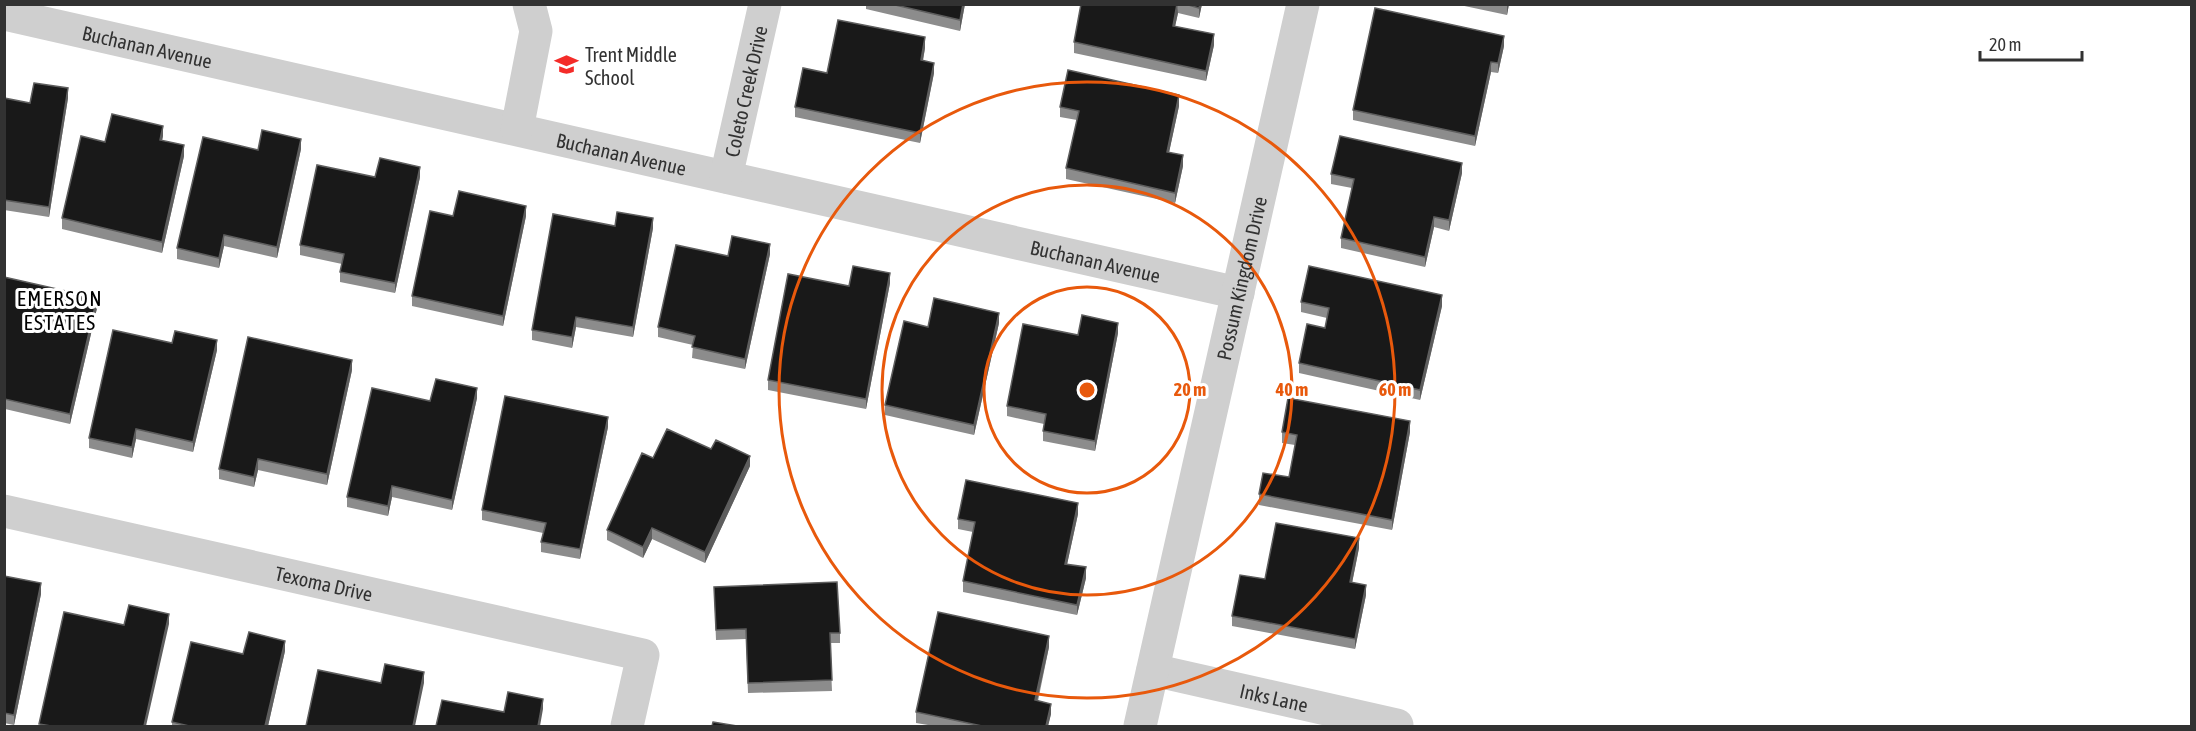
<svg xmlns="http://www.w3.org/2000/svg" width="2196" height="731" font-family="'Asap Condensed',sans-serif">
  <rect width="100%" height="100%" fill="#fff"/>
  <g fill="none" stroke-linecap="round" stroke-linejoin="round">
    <g stroke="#cfcfcf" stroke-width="33">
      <path id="s1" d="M4,14L1238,293"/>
      <path d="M517,129L536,31L529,4"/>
      <path id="s2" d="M726,177L765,4"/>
      <path id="s3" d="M4,511L643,655L627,726"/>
      <path id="s4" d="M1153,670L1397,725"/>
      <path id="s5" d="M1140,726L1303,4"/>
    </g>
  </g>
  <path fill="#8c8c8c" d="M866,4H965L960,31L866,9Z
    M1081,4H1202L1199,18L1178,13L1175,26L1214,45L1206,81L1074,53V42Z
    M1455,4H1509L1507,15Z
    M1504,46L1498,73L1491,72L1475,146L1353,120V110Z
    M925,48L923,61L934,73L920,143L795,117V107L827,73Z
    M4,98L30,103L68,98L49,217L4,210Z
    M1179,106L1169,152L1183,166L1175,203L1066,179V168L1077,120L1060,117V107Z
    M163,136L162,140L184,156L162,253L62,229V218L105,142Z
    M301,149L277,258L224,246L219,268L177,259V248L258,150Z
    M1462,173L1449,231L1434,227L1425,267L1341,248V238L1352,188L1331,184V174Z
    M420,177L395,293L340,282V272L342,264L300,255V245Z
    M453,216H526L503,326L412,306V296Z
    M615,226L653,228L633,337L576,327L572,348L532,340V330Z
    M770,254L745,369L692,358L693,345L658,337V327L728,256Z
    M4,277L97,308L70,424L5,409L4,411Z
    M890,283L866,409L768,390V380L849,286Z
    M1301,302L1442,306L1420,400L1299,373V363L1325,328L1327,318L1301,312Z
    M999,323L974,435L885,415V405Z
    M1118,333L1095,451L1043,441V431L1044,424L1007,416V406L1078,335Z
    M172,343L217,350L193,452L136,439L132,458L89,448V438Z
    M352,370L327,485L258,470L254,487L219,479V469Z
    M477,398L452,510L392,497L388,516L347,507V497L430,401Z
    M608,427L580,559L541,552V542L543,533L482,520V510Z
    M1282,432H1410L1392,530L1259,505V494L1289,477L1295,445L1282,443Z
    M653,458L750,466L705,563L652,539L643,558L607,540V530Z
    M1078,514L1067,564L1086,578L1077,615L963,592V581L973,532L958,529V519Z
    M1359,548L1352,583L1366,595L1355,649L1232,626V616L1265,579Z
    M4,576L41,594L14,725L4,723Z
    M714,587L840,633V643H830L832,691L748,693L746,639L716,640Z
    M1049,647L1038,701L1051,714L1048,726H934L916,723V712Z
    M285,651L268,726H172V722L243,654Z"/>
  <path fill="#5e5e5e" d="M963,4H965L960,31V20Z
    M1177,4L1178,13L1173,36V26Z
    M1200,4H1202L1199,18V8Z
    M1507,4H1509L1507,15Z
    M1214,34V45L1206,81V71Z
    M1504,36V46L1498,73V63Z
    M925,37V48L921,70V60Z
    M1491,62V72L1475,146V136Z
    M934,63V73L920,143V133Z
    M68,88V98L49,217V207Z
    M1179,95V106L1167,162V152Z
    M163,126V136L160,150V140Z
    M301,139V149L277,258V247Z
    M184,145V156L162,253V242Z
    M1183,155V166L1175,203V193Z
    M1462,163V173L1449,231V220Z
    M420,167V177L395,293V283Z
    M526,206V216L503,326V316Z
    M1434,217V227L1425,267V257Z
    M653,218V228L633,337V327Z
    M224,235V246L219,268V258Z
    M770,244V254L745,369V359Z
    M890,273V283L866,409V399Z
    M1442,295V306L1420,400V390Z
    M97,298V308L70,424V414Z
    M999,313V323L974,435V425Z
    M576,317V327L572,348V337Z
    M1118,323V333L1095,451V441Z
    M217,340V350L193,452V442Z
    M352,360V370L327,485V474Z
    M477,388V398L452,510V500Z
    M608,417V427L580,559V549Z
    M1410,421V432L1392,530V520Z
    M136,429V439L132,458V447Z
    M750,456V466L705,563V552Z
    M258,459V470L254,487V477Z
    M392,486V497L388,516V506Z
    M1078,503V514L1065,574V564Z
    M652,528V539L643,558V547Z
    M1359,538V548L1350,593V582Z
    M1086,567V578L1077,615V605Z
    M41,583V594L14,725V715Z
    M1366,585V595L1355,649V639Z
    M169,614V624L146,726H144Z
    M1049,636V647L1035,710V700Z
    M285,641V651L268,726H265Z
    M424,672V683L415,726H413Z
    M543,699V709L540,726H538Z
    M1051,704V714L1048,726H1046Z"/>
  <path fill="#191919" stroke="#5e5e5e" stroke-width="1.5" d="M891,4H963L960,20Z
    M1081,4H1177L1173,26L1214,34L1206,71L1074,42Z
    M1185,4H1200L1199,8Z
    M1375,8L1504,36L1498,63L1491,62L1475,136L1353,110Z
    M838,20L925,37L921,60L934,63L920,133L795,107L803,68L827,73Z
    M1068,70L1179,95L1167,152L1183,155L1175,193L1066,168L1079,111L1060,107Z
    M34,83L68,88L49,207L4,200V98L30,103Z
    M112,114L163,126L160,140L184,145L162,242L62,218L81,136L105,142Z
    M262,130L301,139L277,247L224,235L219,258L177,248L203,137L258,150Z
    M1340,136L1462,163L1449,220L1434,217L1425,257L1341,238L1354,179L1331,174Z
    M380,158L420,167L395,283L340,272L344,254L300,245L317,165L375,177Z
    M459,191L526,206L503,316L412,296L430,211L453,216Z
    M617,212L653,218L633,327L576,317L572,337L532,330L553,214L615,226Z
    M732,236L770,244L745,359L692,347L695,336L658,327L676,245L728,256Z
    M853,266L890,273L866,399L768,380L788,274L849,286Z
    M1309,266L1442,295L1420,390L1299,363L1307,324L1325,328L1329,308L1301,302Z
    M4,277L97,298L70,414L5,399L4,401Z
    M934,298L999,313L974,425L885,405L904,321L928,327Z
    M1082,315L1118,323L1095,441L1043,431L1046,414L1007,406L1023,324L1078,335Z
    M113,330L172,343L175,331L217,340L193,442L136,429L132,447L89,438Z
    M248,337L352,360L327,474L258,459L254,477L219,469Z
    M436,379L477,388L452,500L392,486L388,506L347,497L372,388L430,401Z
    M505,396L608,417L580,549L541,542L546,523L482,510Z
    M1288,398L1410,421L1392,520L1259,494L1263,473L1289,477L1297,435L1282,432Z
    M667,429L711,449L716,440L750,456L705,552L652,528L643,547L607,530L642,453L653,458Z
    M966,480L1078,503L1065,564L1086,567L1077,605L963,581L975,522L958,519Z
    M1276,523L1359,538L1350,582L1366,585L1355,639L1232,616L1240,575L1265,579Z
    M4,576L41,583L14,715L4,713Z
    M837,582L840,633H830L832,680L748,683L746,629L716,630L714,587Z
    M129,605L169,614L144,726H51L39,724L64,612L124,625Z
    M938,612L1049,636L1035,700L1051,704L1046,726H982L916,712Z
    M249,632L285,641L265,726H189L172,722L191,642L243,654Z
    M385,664L424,672L413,726H306L318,670L381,683Z
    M508,692L543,699L538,726H436L442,700L504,712Z
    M713,722L737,726H712Z"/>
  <g fill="none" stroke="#e8590c" stroke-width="3">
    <circle cx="1087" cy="390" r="103"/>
    <circle cx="1087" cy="390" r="205"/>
    <circle cx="1087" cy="390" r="308"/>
  </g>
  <defs>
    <symbol id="school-bare" viewBox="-9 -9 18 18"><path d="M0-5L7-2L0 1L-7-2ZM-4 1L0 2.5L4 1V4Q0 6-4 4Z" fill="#f42c29" stroke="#fff" stroke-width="2.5" paint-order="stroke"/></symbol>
  </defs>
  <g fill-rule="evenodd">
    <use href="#school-bare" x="550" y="48" width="33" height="33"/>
  </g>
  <g text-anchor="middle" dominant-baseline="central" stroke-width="6" stroke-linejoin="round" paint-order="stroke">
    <g font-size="20" fill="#323232" stroke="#fff">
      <text stroke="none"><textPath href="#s1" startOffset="147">Buchanan Avenue</textPath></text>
      <text stroke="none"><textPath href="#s2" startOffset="88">Coleto Creek Drive</textPath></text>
      <text stroke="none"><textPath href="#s1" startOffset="633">Buchanan Avenue</textPath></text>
      <text stroke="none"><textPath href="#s1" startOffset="1119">Buchanan Avenue</textPath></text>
      <text stroke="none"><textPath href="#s5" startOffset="459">Possum Kingdom Drive</textPath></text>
      <text stroke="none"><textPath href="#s3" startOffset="328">Texoma Drive</textPath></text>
      <text stroke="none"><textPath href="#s4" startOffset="124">Inks Lane</textPath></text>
    </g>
    <g font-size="20" fill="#323232" stroke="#fff" text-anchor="start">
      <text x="585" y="54">Trent Middle<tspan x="585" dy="23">School</tspan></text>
    </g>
    <g font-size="21" letter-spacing="1.5" fill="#000" stroke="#fff">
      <text x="60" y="298">EMERSON<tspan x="60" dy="24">ESTATES</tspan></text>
    </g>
  </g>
  <circle cx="1087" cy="390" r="9" fill="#e8590c" stroke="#fff" stroke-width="3"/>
  <g font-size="18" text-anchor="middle" font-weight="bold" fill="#e8590c" stroke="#fff" stroke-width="6" stroke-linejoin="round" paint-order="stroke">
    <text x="1190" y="396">20 m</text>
    <text x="1292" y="396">40 m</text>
    <text x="1395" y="396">60 m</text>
  </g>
  <rect width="2196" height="731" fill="none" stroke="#323232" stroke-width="12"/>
  <path d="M1980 51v9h102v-9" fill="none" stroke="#323232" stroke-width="3"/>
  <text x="1989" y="51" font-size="18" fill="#323232" stroke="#ffffff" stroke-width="4.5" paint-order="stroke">20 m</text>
</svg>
